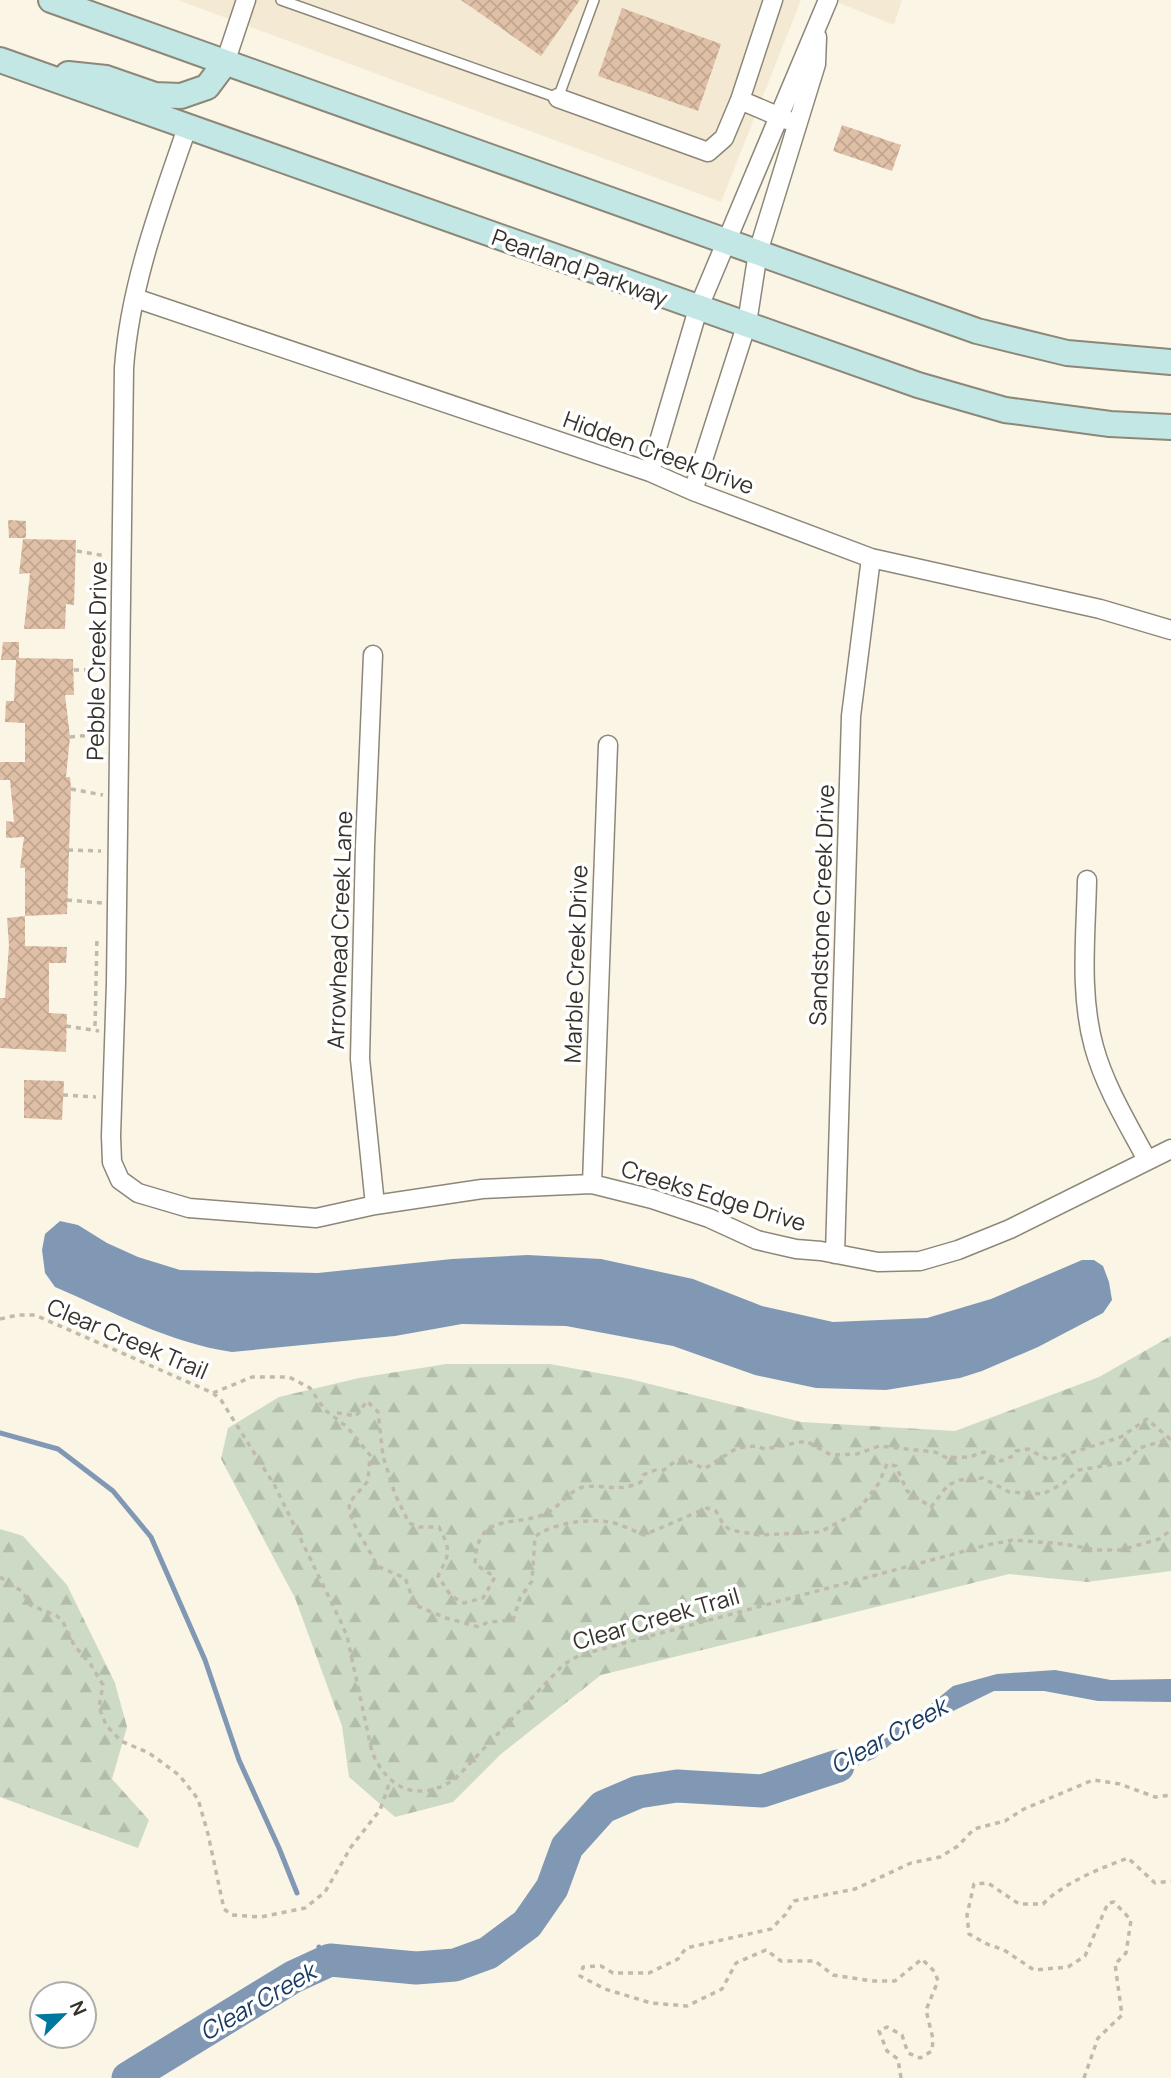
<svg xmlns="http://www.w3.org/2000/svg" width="1171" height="2078" font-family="Manrope,sans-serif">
  <defs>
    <pattern id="forest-firs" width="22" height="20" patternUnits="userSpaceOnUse" patternTransform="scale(1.75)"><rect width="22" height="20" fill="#cddbc6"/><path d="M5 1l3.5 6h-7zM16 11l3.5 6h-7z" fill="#b1bcaa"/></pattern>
    <pattern id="building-cross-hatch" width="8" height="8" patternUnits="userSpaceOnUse" patternTransform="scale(1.75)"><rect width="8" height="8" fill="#dfc0a6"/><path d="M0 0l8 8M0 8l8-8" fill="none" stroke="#c0a58f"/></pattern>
  </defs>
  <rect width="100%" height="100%" fill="#fbf5e5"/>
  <path fill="#f4ead3" d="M178,0H801L721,202Z
    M832,0H902L894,25Z"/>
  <path fill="url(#forest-firs)" d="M1171,1336V1571L1087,1582L1009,1574L601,1675L501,1754L453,1802L395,1817L349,1777L342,1726L295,1598L221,1459L228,1428L279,1397L359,1378L446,1364H550L630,1379L801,1422L955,1431L1099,1377Z
    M0,1529L23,1536L67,1585L115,1683L127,1727L112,1779L149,1820L138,1848L0,1797Z"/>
  <path fill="#8198b4" d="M60,1221L78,1225L107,1243L138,1257L180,1270L318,1273L452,1259L528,1255L601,1259L693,1279L762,1306L833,1322L927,1318L991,1299L1082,1260H1094L1103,1266L1109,1282L1112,1300L1103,1313L1038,1347L982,1371L960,1378L886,1390L816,1388L755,1375L673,1346L566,1326L462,1324L395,1336L232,1352C170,1343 113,1312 55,1287L45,1273L42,1250L45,1234Z
    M1055,1670L1111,1680L1171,1679V1702L1098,1701L1044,1691H994L898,1738L875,1758L833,1777L796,1788L793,1777L862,1748L903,1719L925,1709L953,1686L997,1674Z"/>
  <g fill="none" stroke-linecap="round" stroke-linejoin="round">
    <path stroke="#8198b4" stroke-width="5" d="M0,1433L58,1449L113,1491L151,1537L205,1660L239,1760L279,1848L297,1893
      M319,1947L323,1955L330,1960"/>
    <path stroke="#8198b4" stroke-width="33" d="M128,2078L293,1977L330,1960L416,1968L455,1965L488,1953L527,1924L552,1888L567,1847L603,1807L638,1792L677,1786L762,1791L838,1766"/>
  </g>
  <path fill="url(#building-cross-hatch)" d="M461,0H580L541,56Z
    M622,8L721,44L698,111L598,76Z
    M842,125L901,145L892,171L833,151Z
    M8,520L26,521V538H9Z
    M23,539L76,540L74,605L66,604L65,629H24L30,573L19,574Z
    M3,642H19V658L73,659L74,695H65L70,737L66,777H70L71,789L67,914L25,916V868H20L24,837L6,838V821L14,822L10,780H0V762H25V723L5,722L6,701H14L16,660H1Z
    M25,916V946L67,947L66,963H49V1013L67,1014L66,1052L0,1048V998H5L9,945L7,918Z
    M24,1080L64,1081L62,1120L24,1118Z"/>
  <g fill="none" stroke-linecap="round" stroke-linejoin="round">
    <defs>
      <path id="service" d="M281,0L558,98L594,0"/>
      <path id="minor" d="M225,63L246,0
        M558,98L708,152L724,138L740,100L787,120
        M740,100L773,0
        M187,128C160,206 130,285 124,368L116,983L111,1136L112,1162L120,1180L138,1193L189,1208L316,1218L375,1205L482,1189L592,1184L652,1199L709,1218L757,1240L796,1249L821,1251L878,1262L920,1261L958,1250L1010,1229L1171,1149
        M135,298L650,472L693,491L871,558L1100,609L1171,630
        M650,472L698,309L828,0
        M693,491L747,323L758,252L816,64L817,37
        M373,655L365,846L360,1059L375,1205
        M1087,880C1086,935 1079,993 1094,1047C1105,1087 1128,1124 1147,1160
        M592,1184L608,745
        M835,1254L851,716L871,558"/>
      <path id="secondary" d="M51,0L977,331L1067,353L1171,362
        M0,60L918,385L1005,410L1110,424L1171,427
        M68,74L106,78L155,95L181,96L207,87L225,63"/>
    </defs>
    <use href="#service" stroke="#8d8779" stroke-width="12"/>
    <use href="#minor" stroke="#8d8779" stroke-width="21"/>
    <use href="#secondary" stroke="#8d8779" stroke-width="28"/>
    <path stroke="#c0baad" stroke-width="3.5" stroke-dasharray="5 5" stroke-linecap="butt" d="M77,551L106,556
      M74,670H104
      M70,737L103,734
      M71,789L103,795
      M68,850L101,851
      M67,900L102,903
      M66,1026L99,1031
      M95,1026L97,936
      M63,1095L96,1097
      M0,1319L18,1315H35L213,1393L221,1400L275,1486L341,1622L347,1636L372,1752C388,1790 419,1803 455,1779L564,1664L580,1655L987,1545L1013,1540L1064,1544L1097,1550H1121L1159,1539L1171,1530
      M213,1393L252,1377H289L310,1388L325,1410L347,1427L370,1455L368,1481L349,1503C350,1527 368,1544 377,1566L405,1578L415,1605L446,1618L479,1627L488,1622L513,1620L520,1598L532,1581L535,1537C549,1524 588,1518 608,1522C620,1523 633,1531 644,1535L707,1508L716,1511L723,1524L730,1530L759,1535L820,1532L856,1513L879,1483L887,1464L896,1466L907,1491L931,1507L948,1485L960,1480L983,1478L1009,1492L1043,1494L1064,1483L1079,1470L1126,1462L1139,1448L1170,1439L1147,1419L1121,1437L1049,1460L1028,1449L1016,1451L1013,1456L1001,1461L984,1452L969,1457L947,1458L935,1452L879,1446L857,1454L831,1455L806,1441L765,1449L755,1446L737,1448L704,1469C683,1458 683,1454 664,1470H655L643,1475L641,1482C617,1493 606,1484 583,1487C571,1490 562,1503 553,1509C520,1532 477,1505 475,1564L495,1577L483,1598L464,1603L451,1596L438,1576C450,1553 451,1551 439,1527H419L409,1523L395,1494L383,1456L378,1412L367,1401L356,1416L338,1413L333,1415
      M0,1577L23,1592L30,1605L57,1616L63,1622L74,1645L91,1665L103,1685L99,1707L106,1725L121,1741L149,1753L179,1775L198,1799L208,1834L224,1909L232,1915L261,1917L305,1908L325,1892L351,1847L380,1810L390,1781
      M901,2078L898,2059L887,2051L879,2031L887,2027L902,2035L908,2053L920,2058L932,2051L933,2039L926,2010L938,1981L935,1972L922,1959L895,1981H872L833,1975L815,1961H781L766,1950L736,1963L722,1989L687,2006L651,2003L605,1989L580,1976L583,1967L601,1966L613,1973H649L678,1959L686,1948L771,1929L785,1915L794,1901L855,1889L911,1863L940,1857L958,1846L974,1829L1005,1821L1024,1809L1093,1780L1120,1784L1155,1797L1171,1795
      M1084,2078L1098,2038L1122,2015L1115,1964L1126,1953L1131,1920L1114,1902L1108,1903L1085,1956L1068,1967L1034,1970L1004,1950L987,1944L969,1934L967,1915L974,1884L988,1883L1019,1904H1043C1063,1883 1101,1868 1128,1858L1155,1883L1171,1881"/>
    <use href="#service" stroke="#fff" stroke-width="9"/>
    <use href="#minor" stroke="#fff" stroke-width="18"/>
    <use href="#secondary" stroke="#c2e7e4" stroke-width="24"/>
  </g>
  <g text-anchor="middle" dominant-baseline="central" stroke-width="7" stroke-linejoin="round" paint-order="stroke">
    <g font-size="23" fill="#36332d" stroke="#fff">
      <text transform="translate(580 267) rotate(20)">Pearland Parkway</text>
      <text transform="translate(659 452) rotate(20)">Hidden Creek Drive</text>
      <text transform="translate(96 661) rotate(-89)">Pebble Creek Drive</text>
      <text transform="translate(821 905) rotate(-88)">Sandstone Creek Drive</text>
      <text transform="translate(339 930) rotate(-88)">Arrowhead Creek Lane</text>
      <text transform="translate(575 964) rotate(-88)">Marble Creek Drive</text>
      <text transform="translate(714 1195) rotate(17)">Creeks Edge Drive</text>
      <text transform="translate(128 1338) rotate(23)">Clear Creek Trail</text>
      <text transform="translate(656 1618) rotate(-16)">Clear Creek Trail</text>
    </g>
    <g font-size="24" font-style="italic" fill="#193b62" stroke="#fff">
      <text transform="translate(888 1735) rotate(-29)">Clear Creek</text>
      <text transform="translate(257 2001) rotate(-30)">Clear Creek</text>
    </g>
  </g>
  <g transform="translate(63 2015) rotate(66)"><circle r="33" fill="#ffffff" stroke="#afadab" stroke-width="2"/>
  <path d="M0-5L12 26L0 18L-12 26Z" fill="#00779f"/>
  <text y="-10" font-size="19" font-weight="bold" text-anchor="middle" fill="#36332d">N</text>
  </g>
</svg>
